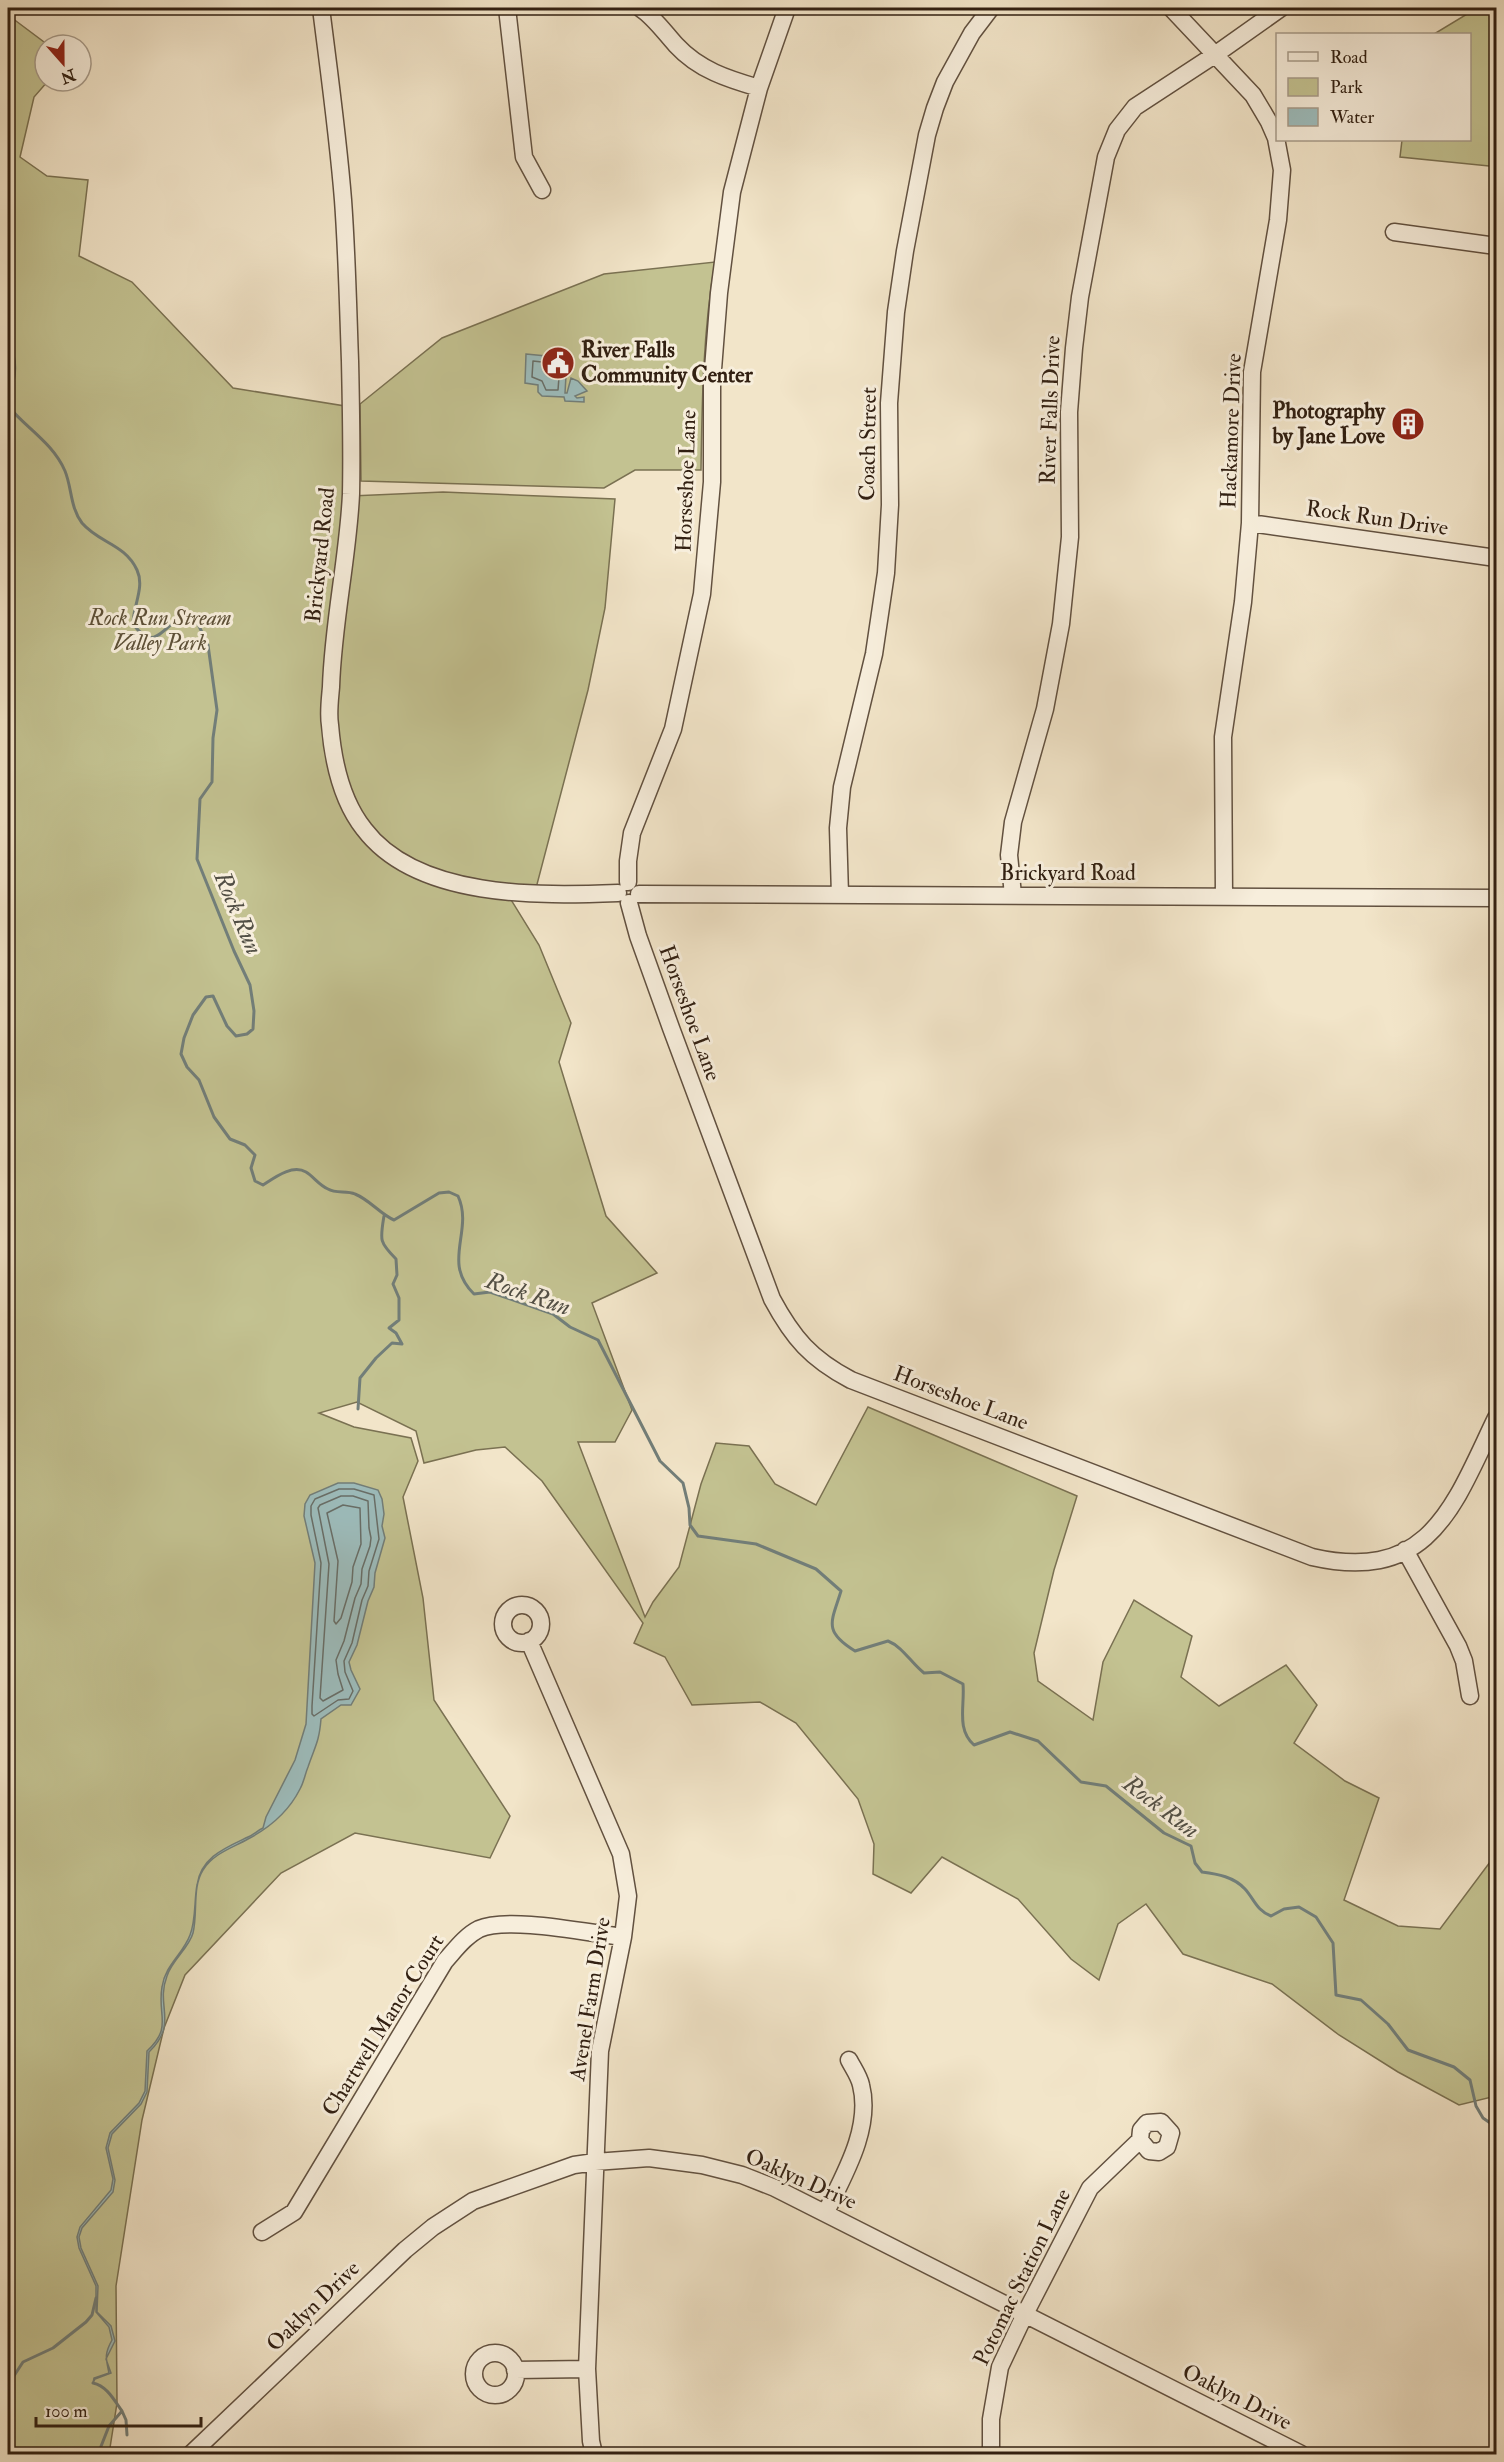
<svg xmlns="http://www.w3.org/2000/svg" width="1504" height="2462" font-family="'IM FELL Double Pica',serif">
  <rect width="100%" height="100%" fill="#f2e5c9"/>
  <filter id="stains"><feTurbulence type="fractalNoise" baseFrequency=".00333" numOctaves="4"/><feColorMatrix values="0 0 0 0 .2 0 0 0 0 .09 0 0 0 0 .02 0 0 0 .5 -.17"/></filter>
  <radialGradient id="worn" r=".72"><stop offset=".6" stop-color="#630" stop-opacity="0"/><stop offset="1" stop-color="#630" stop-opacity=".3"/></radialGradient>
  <path fill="#c3c291" stroke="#7a7152" stroke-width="1.5" d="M1477,8H1496V159L1489,166L1400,157L1402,140H1470V34H1434Z
    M8,15L48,45H45V81H48L34,97L20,157L47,176L88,180L79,256L132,282L233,388L351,407V496L443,492L615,499L605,608L588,690L535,892L505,890L539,945L571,1023L559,1062L606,1216L657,1273L592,1303L632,1410L615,1442H578L645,1617L653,1602L679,1567L701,1484L716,1443L749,1446L775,1484L816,1505L868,1407L1077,1496L1054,1570L1034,1653L1038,1681L1093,1720L1103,1662L1134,1600L1192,1636L1181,1677L1219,1706L1286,1665L1317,1705L1294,1743L1345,1781L1379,1798L1344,1900L1398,1926L1440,1929L1496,1854V2096L1459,2105L1398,2072L1339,2035L1272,1984L1183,1954L1146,1904L1118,1924L1099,1980L1071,1959L1018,1899L942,1857L911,1893L873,1874L874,1844L858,1799L796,1723L760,1702L692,1705L665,1657L634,1643L643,1623L542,1481L505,1447L476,1450L424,1463L416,1431L357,1402L319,1413L354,1427L411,1438L418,1461L403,1497L423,1598L434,1700L510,1816L490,1858L355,1833L281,1873L185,1975L164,2028L142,2120L116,2286L117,2403L109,2454H8Z
    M715,262C703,331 702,401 701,470H635L604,488L361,481L360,404L442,338L604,274Z"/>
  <path fill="#9dbdbd" stroke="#727e79" stroke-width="1.5" d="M526,354L567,358L565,393H567L571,378L578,381L587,391L575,396L577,398L584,397V402L565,401L564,397L542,396L538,392V385L525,383Z
    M338,1483H354L378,1490L382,1499L384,1514L382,1526L385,1538L375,1573L374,1587L368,1601L357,1645L349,1662L351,1670L360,1689L351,1705H341L321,1719C319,1743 315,1746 308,1767C305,1774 304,1782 300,1789C289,1811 269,1828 248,1839C232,1848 214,1853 203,1870C192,1887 198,1913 193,1933C189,1948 172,1960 167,1976C155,2007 179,2023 149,2052L147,2092L141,2104L112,2134L108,2148L115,2180L113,2192L82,2228L79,2237L81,2248L98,2286L97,2312L111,2326L115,2341L106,2359L111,2373L95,2379L93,2383L94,2378L109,2373C106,2359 104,2354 112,2340L109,2327L96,2312V2286L79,2248L77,2237L80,2227L111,2190L113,2179L106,2148L110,2133L139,2103L145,2091L147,2051C173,2027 157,2016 162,1987C165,1965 183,1954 190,1935C196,1920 194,1901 197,1885C201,1857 225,1848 248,1837C253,1835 257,1831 263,1828L266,1817L295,1760L306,1724L315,1563L304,1516L305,1504L310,1495Z"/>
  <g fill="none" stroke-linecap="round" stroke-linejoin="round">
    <path stroke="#686e68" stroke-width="1.5" d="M533,361L560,364L558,390H546L542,381L532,377Z
      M339,1489H354L374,1495L379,1539L369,1571L368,1586L362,1600L352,1643L344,1661L345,1672L353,1691L349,1699L338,1700L314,1716L312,1714V1706L321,1563L311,1515V1506L315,1499Z
      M341,1496H353L368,1501L369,1528L371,1538L370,1546L362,1569L361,1584L355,1598L344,1641L336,1660L338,1674L343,1690L323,1701L320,1698L329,1564L318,1508L320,1505Z
      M343,1505L360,1508L361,1544L353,1567L352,1582L341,1618L336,1624L334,1621L338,1561L327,1513Z"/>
    <path stroke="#727e79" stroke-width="3" d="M8,342C17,357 17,379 8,393
      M8,406C26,428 53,443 65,471C72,488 70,507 82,523C99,543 125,544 137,570C145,587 133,606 133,624C154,652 159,630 181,618L198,624L208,645L217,710L213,738L212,782L200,799L197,859L234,951L250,985L254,1011L253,1029L247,1034L236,1036L227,1026L213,996L206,997L193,1015L184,1038L181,1054L187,1067L199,1080L214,1117L230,1139L245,1145L255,1155L251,1168L255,1181L263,1185C274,1178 292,1164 306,1172C314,1177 319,1185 328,1189C336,1194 347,1190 355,1194C370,1200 380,1214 394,1220L439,1193L449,1192L458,1196C474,1231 441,1262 474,1294L490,1292L553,1314L570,1327L598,1340L660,1461L683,1483L689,1508L690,1525L698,1536L756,1544L816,1569L841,1591C832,1621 822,1631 855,1651L888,1641C903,1647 911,1663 924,1673L940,1672L963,1684C965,1706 956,1729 974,1745L1010,1732L1038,1741L1081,1782L1106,1786L1164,1833L1191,1846L1195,1863L1202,1872C1218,1874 1234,1877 1245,1889C1254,1899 1257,1911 1271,1916L1284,1909L1299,1907L1316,1917L1333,1943L1336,1995L1361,2000L1388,2024L1408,2050L1454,2067L1470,2080L1476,2106L1483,2118L1496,2127
      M358,1409L360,1378L376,1358L392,1343L402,1344L396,1333L389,1328L399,1320V1298L393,1284L397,1275L396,1259C379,1242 380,1240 384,1216
      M93,2383C107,2386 114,2400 122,2411L109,2426L98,2454
      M8,2385L23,2362L53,2348L86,2322L92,2315L96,2298
      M122,2411L126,2420L127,2435"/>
    <defs>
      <path id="minor" d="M321,8C329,72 338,136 343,200C347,254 348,307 350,361C351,405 352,449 351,494C348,558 333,622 331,687C330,699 328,713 330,725C333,762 341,800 364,829C417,899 539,896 618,893
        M507,8L524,157L542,190
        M640,8C654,17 665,33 676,45C699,70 728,79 759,88
        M1171,8L1253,95L1269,122L1276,138L1282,170L1278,220L1252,372L1250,523L1243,602L1223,737L1224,896
        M1394,232L1496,246
        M1250,523L1496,558
        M628,882V861L632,833L673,729L702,594L712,482V382L719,293L732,192L759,88L787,8
        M639,894L1496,898
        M840,895L838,828L842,787L874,654L886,573L890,505L889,403L896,312L905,251L927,135L935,108L945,82L972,33L991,8
        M1013,895L1009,855L1013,822L1045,709L1061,624L1070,537L1069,412L1074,348L1080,297L1106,157L1117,130L1135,107L1216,54L1281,8
        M629,903L638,936L671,1028L772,1299C793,1338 811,1359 851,1380L1312,1557C1430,1584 1454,1505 1496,1418
        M1405,1550L1458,1646L1464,1661L1470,1696
        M503 1624a19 19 0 1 1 38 0a19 19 0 1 1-38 0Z
        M529,1641L621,1854L628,1896L623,1937L600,2051L587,2369L591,2441L594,2454
        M826,2212C844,2175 872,2128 861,2085C859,2076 853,2068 849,2060
        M262,2232L294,2212L445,1961C455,1950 465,1936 479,1929C508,1916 588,1933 623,1937
        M474 2374a21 21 0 1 1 42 0a21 21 0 1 1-42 0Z
        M515,2370L587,2369
        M191,2454L405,2250L433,2227L473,2201L574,2165L595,2162L649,2158L702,2165L742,2175L775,2188L1301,2454
        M991,2454V2419L1000,2367L1025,2314L1090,2188L1140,2140L1141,2130L1147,2123L1161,2122L1171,2133L1167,2147L1159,2152L1149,2151L1140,2140"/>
    </defs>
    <use href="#minor" stroke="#625140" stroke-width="19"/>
    <use href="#minor" stroke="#f7eedc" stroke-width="16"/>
  </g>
  <defs>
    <symbol id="civic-disc" viewBox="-11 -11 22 22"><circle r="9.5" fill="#8f2418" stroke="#f7eedc"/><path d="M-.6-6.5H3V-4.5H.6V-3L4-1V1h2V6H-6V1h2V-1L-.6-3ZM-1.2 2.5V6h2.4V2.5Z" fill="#fff"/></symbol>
    <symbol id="building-disc" viewBox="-11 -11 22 22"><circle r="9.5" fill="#8f2418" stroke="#f7eedc"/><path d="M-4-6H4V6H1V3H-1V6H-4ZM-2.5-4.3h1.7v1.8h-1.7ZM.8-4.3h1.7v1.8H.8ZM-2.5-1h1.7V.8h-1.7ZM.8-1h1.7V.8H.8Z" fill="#fff"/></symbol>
  </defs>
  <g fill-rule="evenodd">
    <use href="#civic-disc" x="539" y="344" width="38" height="38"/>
    <use href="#building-disc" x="1389" y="405" width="38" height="38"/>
  </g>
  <g text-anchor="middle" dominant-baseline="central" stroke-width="6" stroke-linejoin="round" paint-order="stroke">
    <g font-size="22" font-weight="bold" fill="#322012" stroke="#f7eedc" text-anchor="start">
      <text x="581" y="350">River Falls<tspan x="581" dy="25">Community Center</tspan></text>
      <text x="1385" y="411" text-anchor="end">Photography<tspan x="1385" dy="25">by Jane Love</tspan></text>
    </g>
    <g font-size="22" fill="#322012" stroke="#f7eedc">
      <text transform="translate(1050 410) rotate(-88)">River Falls Drive</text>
      <text transform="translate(1231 431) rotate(-88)">Hackamore Drive</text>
      <text transform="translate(868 444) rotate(-89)">Coach Street</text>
      <text transform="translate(686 481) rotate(-88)">Horseshoe Lane</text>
      <text transform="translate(1377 518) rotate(8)">Rock Run Drive</text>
      <text transform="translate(320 555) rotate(-84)">Brickyard Road</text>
      <text x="1068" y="873">Brickyard Road</text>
      <text transform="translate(690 1013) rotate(70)">Horseshoe Lane</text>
      <text transform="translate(961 1398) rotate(21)">Horseshoe Lane</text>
      <text transform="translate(590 1999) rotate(-81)">Avenel Farm Drive</text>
      <text transform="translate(383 2025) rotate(-58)">Chartwell Manor Court</text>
      <text transform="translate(801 2179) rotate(24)">Oaklyn Drive</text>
      <text transform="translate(1022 2277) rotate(-64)">Potomac Station Lane</text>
      <text transform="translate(313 2306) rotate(-44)">Oaklyn Drive</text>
      <text transform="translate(1237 2397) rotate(27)">Oaklyn Drive</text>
    </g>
    <g font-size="22" font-style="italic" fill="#5e5138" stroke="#f7eedc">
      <text x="160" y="618">Rock Run Stream<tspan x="160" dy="25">Valley Park</tspan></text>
    </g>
    <g font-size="24" font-style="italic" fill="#524f45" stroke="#f7eedc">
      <text transform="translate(238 913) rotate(67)">Rock Run</text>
      <text transform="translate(528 1294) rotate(19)">Rock Run</text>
      <text transform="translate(1161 1807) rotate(37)">Rock Run</text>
    </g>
  </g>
  <rect width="1504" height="2462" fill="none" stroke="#f2e5c9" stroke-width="30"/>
  <rect x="9" y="9" width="1486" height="2444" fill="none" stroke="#322012" stroke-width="3"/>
  <rect x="15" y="15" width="1474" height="2432" fill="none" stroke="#322012" stroke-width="1.5"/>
  <rect x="1276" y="33" width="195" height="108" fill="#f7eedc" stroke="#a89c8b" stroke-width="1.5"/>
  <rect x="1288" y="52" width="30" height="9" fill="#f7eedc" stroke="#a89c8b" stroke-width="1.5"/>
  <text x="1330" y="63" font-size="18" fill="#322012">Road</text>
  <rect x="1288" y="78" width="30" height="18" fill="#c3c291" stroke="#a89c8b" stroke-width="1.5"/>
  <text x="1330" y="93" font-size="18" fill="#322012">Park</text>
  <rect x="1288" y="108" width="30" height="18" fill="#9dbdbd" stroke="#a89c8b" stroke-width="1.5"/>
  <text x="1330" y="123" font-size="18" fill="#322012">Water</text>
  <g transform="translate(63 63) rotate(159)"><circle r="28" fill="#f7eedc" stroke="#a89c8b" stroke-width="1.5"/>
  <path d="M0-4.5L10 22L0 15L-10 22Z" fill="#8f2418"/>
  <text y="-9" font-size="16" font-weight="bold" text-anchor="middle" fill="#322012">N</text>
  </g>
  <path d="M36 2417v9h165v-9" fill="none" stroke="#322012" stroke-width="3"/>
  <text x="45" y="2417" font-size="18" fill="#322012" stroke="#f7eedc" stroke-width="4.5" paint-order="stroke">100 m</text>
  <rect width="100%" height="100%" filter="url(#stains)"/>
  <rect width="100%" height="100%" fill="url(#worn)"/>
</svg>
